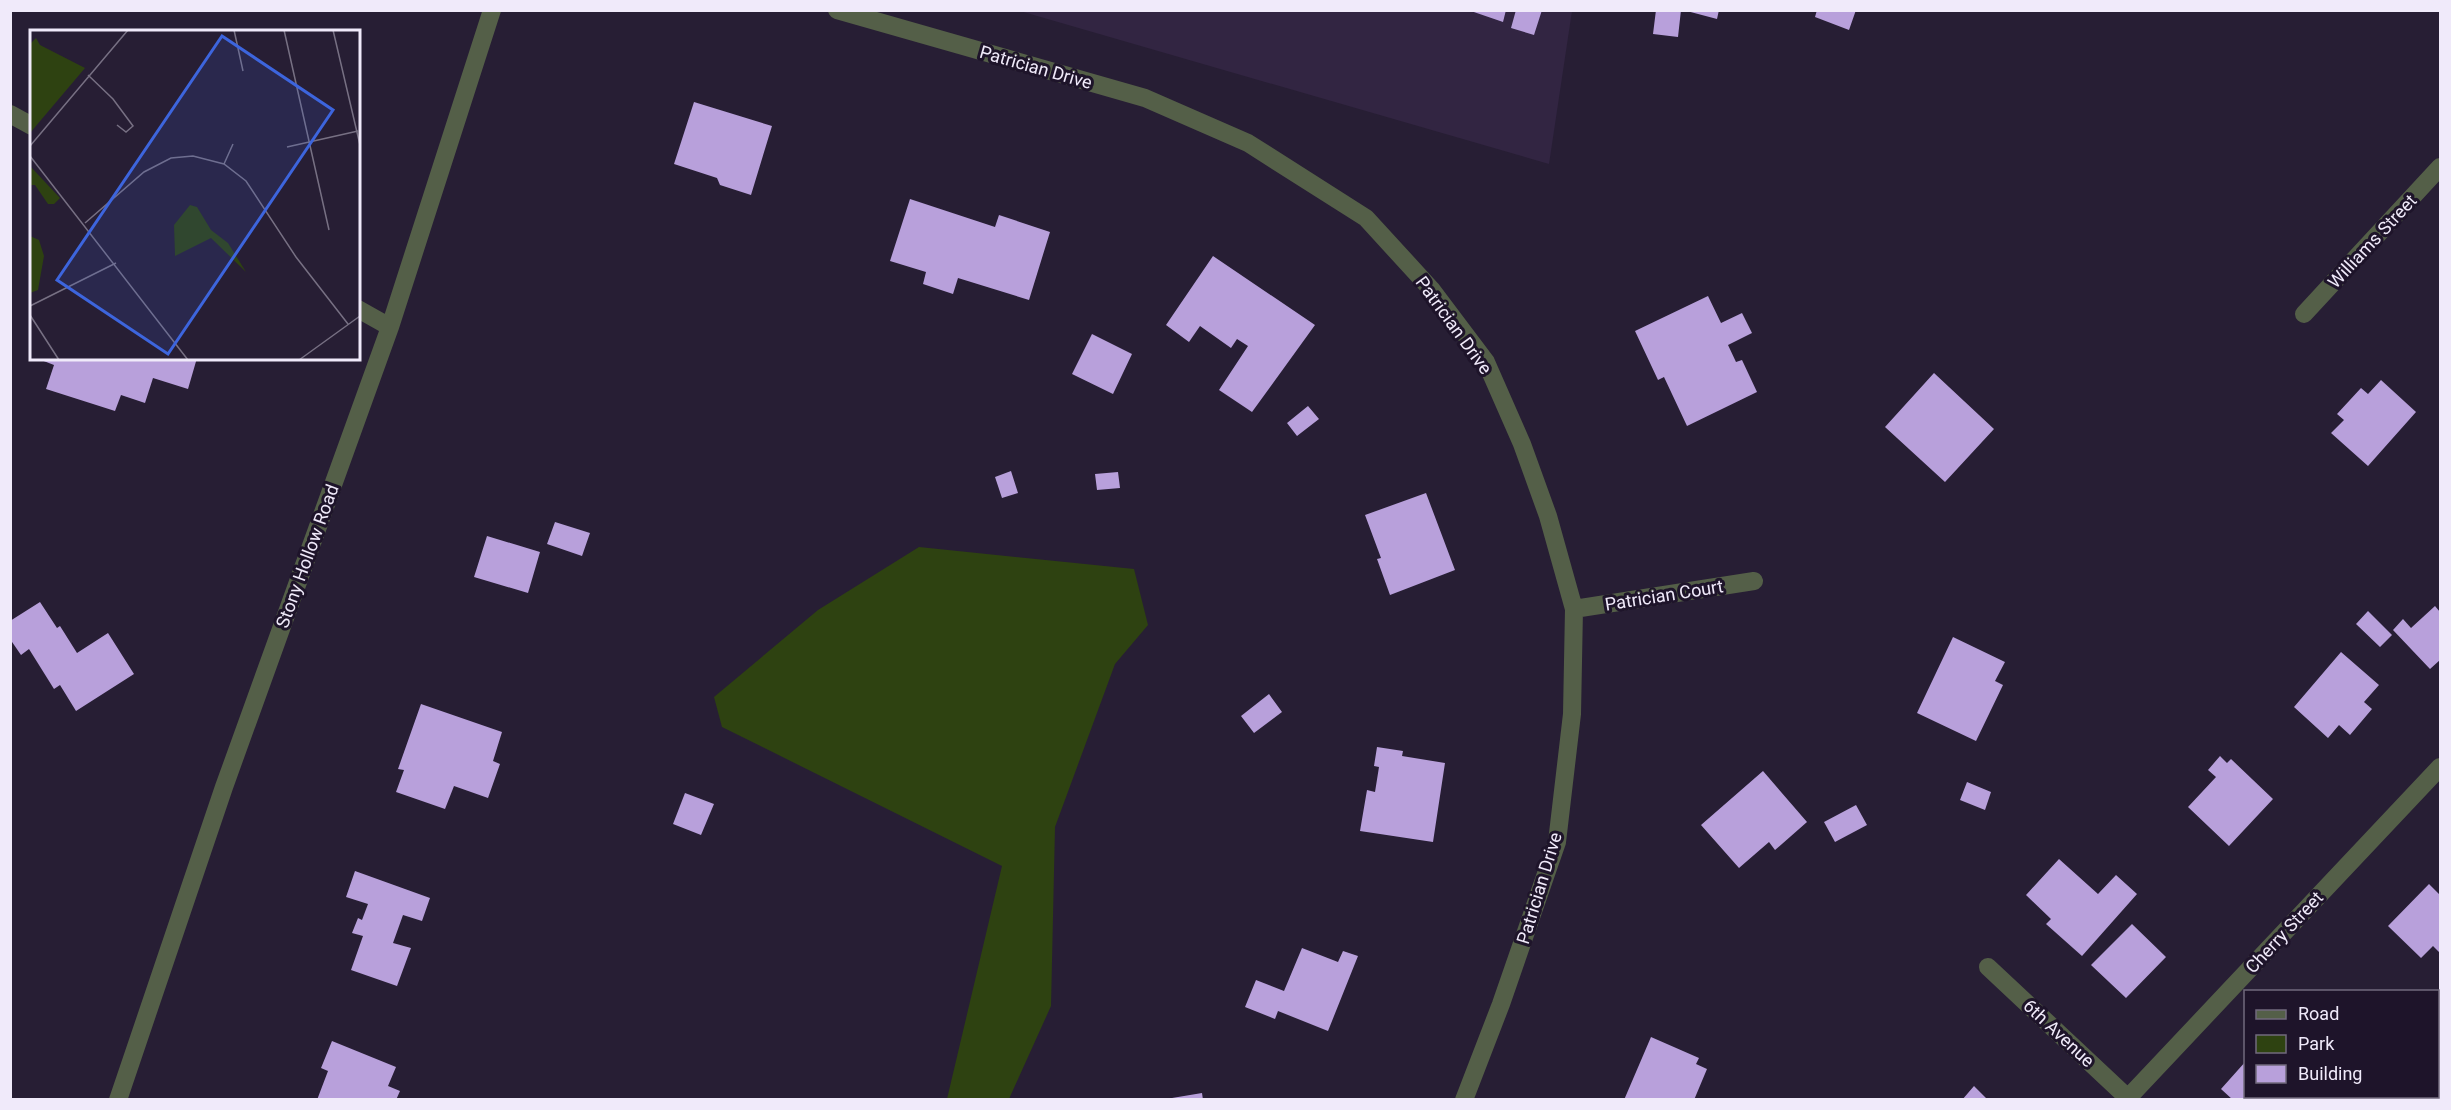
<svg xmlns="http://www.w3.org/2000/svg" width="2451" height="1110" font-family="Roboto,sans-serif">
  <rect width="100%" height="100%" fill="#271e34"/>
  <path fill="#322542" d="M1020,11H1572L1549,164Z"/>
  <path fill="#2e4211" d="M919,547L1134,569L1148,625L1115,664L1055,827L1051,1006L1009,1099H947L1002,866L722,727L714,697L818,610Z"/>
  <path fill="#b8a0db" d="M1468,10H1506L1503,22Z
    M1516,10H1542L1534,35L1511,28Z
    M1656,10H1681L1678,37L1653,34Z
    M1683,10H1719L1717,19Z
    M1817,10H1856L1849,30L1815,17Z
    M694,102L772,126L751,195L720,185L717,178L674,164Z
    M910,199L995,227L999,215L1050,232L1029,300L958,278L953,294L923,284L926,272L890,261Z
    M1213,256L1315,325L1252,412L1219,390L1248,346L1237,339L1231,348L1200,326L1189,342L1166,325Z
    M1708,296L1721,323L1742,313L1752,333L1728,345L1736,362L1742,360L1757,392L1687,426L1664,377L1658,380L1635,331Z
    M1092,334L1132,354L1113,394L1072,374Z
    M36,358H197L188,389L153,378L145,403L121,395L115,411L46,389L54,365Z
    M1934,373L1994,429L1945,482L1885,427Z
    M2381,380L2416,412L2368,466L2331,433L2344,420L2337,414L2361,388L2368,394Z
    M1308,406L1319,419L1297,436L1287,423Z
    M1011,471L1018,493L1002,498L995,477Z
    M1118,472L1120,488L1097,490L1095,474Z
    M1426,493L1455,570L1390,595L1377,559L1381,558L1365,515Z
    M555,522L590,533L582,556L547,544Z
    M487,536L540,552L528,593L474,577Z
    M40,602L57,628L60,626L77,653L108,633L134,674L76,711L60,685L54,689L29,649L21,655L10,639V621Z
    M2435,606L2440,612V660L2430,669L2393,630L2403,619L2411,628Z
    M2368,611L2392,635L2380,647L2356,624Z
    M1953,637L2005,662L1995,681L2003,685L1976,741L1917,713Z
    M2341,652L2379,685L2364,702L2372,709L2350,735L2339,725L2328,738L2294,707Z
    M1269,694L1282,712L1254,733L1241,716Z
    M421,704L502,732L493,761L500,764L488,798L454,786L445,809L396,792L404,770L398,769Z
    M1377,747L1403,751L1402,756L1445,763L1433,842L1360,831L1367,790L1375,792L1379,767L1374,766Z
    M2220,756L2227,763L2231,759L2273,799L2229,846L2188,807L2216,777L2208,770Z
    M1763,771L1807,822L1775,850L1769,842L1739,868L1701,825Z
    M1967,782L1991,792L1985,810L1960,800Z
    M685,793L714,804L701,835L673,824Z
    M1856,805L1867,825L1835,842L1824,822Z
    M2059,859L2098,894L2116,875L2137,894L2082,956L2046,924L2051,919L2026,895Z
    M355,871L430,898L422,921L403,915L393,943L411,948L397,986L351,970L363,936L352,933L358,918L362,920L368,904L346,897Z
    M2429,884L2440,895V953L2433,946L2421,958L2388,926Z
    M2132,924L2166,957L2126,998L2091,965Z
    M1302,948L1338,962L1343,951L1358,956L1328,1031L1278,1011L1275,1019L1245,1007L1256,980L1284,991Z
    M1651,1037L1699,1058L1696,1064L1707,1069L1694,1100H1624Z
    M332,1041L396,1067L388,1086L400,1091L396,1100H317L328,1071L321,1068Z
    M2246,1061V1096H2276L2274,1100H2233L2221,1089Z
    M1974,1086L1988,1100H1962Z
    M1202,1093L1203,1100H1172V1098Z"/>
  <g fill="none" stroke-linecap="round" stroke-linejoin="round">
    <path stroke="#545f48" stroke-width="18" d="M837,10L1145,98L1248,143L1366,218L1431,289L1486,362L1522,444L1548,516L1574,609L1572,714L1557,842L1501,1004L1464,1100
      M10,114L32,126
      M358,309L390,327
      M2304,314L2440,167
      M1574,609L1754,581
      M1988,967L2130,1100
      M118,1100L224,787L390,327L492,10
      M2126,1100L2440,767"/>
  </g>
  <g text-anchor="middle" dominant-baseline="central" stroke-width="6" stroke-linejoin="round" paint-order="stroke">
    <g font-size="18" fill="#f0eafa" stroke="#1e142a">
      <text transform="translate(1036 67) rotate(16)">Patrician Drive</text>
      <text transform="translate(2372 241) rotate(-47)">Williams Street</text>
      <text transform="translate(1454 325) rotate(54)">Patrician Drive</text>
      <text transform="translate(307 556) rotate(-70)">Stony Hollow Road</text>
      <text transform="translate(1664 595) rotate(-9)">Patrician Court</text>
      <text transform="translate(1539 888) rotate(-73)">Patrician Drive</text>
      <text transform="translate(2284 932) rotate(-47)">Cherry Street</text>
      <text transform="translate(2059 1033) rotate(43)">6th Avenue</text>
    </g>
  </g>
  <g transform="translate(30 30)">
    <rect width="330" height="330" fill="#271e34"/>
    <path d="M6,8L10,15L55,38L0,103V14ZM0,136L30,168L24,174H18L5,155H0ZM160,175L167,177L181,200L198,213L216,242L181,208L145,226L144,195ZM0,206L9,210L14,226L8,260L0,263Z" fill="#2e4211"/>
    <path fill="none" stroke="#777083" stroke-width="1.5" d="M204,0L213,41M254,0L299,200M303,0L330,115M58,45L83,69L103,96L96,102L87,95M0,116L98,0M257,117L328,101M0,126L158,330M194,134L203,114M55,193L114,142L141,128L163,126L194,134L216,151L266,227L318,294M0,276L86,233M0,285L29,330M269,330L330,286"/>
    <path fill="#3d65dd" fill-opacity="0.15" stroke="#3d65dd" stroke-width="3" d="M192,6L303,80L138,324L27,250Z"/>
    <rect width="330" height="330" fill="none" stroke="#f0eafa" stroke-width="3"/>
  </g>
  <rect width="2451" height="1110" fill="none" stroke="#f0eafa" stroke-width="24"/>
  <rect x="2244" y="990" width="195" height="108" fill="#1e142a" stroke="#726a7d" stroke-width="1.5"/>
  <rect x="2256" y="1010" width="30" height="9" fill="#545f48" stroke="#726a7d" stroke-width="1.5"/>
  <text x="2298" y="1020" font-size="18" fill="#f0eafa">Road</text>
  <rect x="2256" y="1035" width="30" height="18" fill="#2e4211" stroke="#726a7d" stroke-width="1.5"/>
  <text x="2298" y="1050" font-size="18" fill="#f0eafa">Park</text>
  <rect x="2256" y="1065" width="30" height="18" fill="#b8a0db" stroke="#726a7d" stroke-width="1.5"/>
  <text x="2298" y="1080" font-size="18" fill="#f0eafa">Building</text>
</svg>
